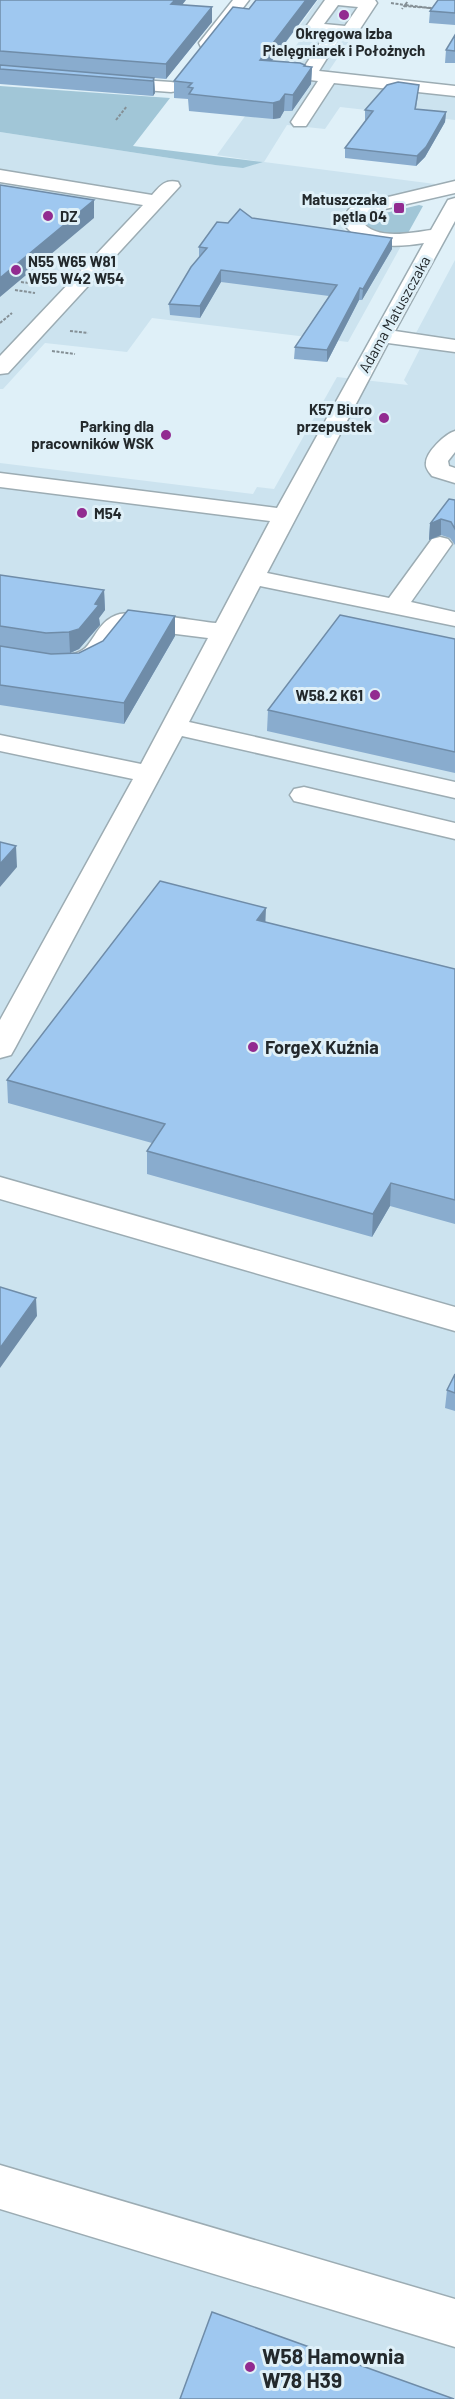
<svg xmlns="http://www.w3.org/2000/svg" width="455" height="2399" font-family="Barlow,sans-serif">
  <rect width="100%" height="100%" fill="#dff0f8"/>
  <path fill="#cce3ef" d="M318,0H377L328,72L455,87V120L340,107L325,129L287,125L264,162L435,184L433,188L356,205L344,211L339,219L341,226L353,240L401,246L348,342L152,318L127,352L45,343L3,389H0V132L215,165L262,162L217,155L303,36L294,34Z
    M455,260V2399H0V463L253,494L257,487L274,489L337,377L408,385L404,380L427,335L416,333Z"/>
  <path fill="#a1c6d7" d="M0,86L170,98L133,146L263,162L243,168L215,165L0,132Z
    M419,205L423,206L408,233C394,234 373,236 365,222L368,216L377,212L381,214Z"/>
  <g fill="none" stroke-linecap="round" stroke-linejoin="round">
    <defs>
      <path id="minor" d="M233,0H249L213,47H201L199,43Z
        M325,0H375L377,3L356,35H333L339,39L319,71L455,86V96L334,83L306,126H294L291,122L318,81L302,79L299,75L325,35L330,34L307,31L305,28ZM338,5L358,7L345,26L324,24Z
        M110,78L171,82L177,83L180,87L177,91L171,92L104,87L101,83L104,79Z
        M0,170L152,195C160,186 165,179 178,182L180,186L8,373L0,374V356L143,205L0,182Z
        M455,181V193L372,212L361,220C374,241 410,233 431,230L448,200L455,198V221L395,331L455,340V352L388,343L267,573L389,598L432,539L440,537L448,539L452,544L411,602L455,612V626L260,586L189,722L455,782V798L182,736L15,1048L11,1055L0,1058V1020L133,779L0,751V735L141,764L208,638L128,628C116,636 112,651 102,660C76,683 29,668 0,664V648C23,652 72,666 88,645C98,632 102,619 120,614C136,610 195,621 216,623L270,521L0,487V473L277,508L424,243C393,248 359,249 341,220L350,208L359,204Z
        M455,431V452L448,461L449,466L455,468V483L432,476C429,472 425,468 426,463C426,452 445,434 455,431Z
        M304,787L455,823V839L294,801L290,795L294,789Z
        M0,1177L455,1307V1331L0,1199Z
        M0,2165L455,2299V2347L0,2209Z"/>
    </defs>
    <use href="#minor" stroke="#9cacb3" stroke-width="3"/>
    <path stroke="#859096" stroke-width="2" stroke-dasharray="3 1.5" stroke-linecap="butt" d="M391,3L405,5L402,9
      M404,6L431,8L405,5L408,1
      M116,120L127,106
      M21,282L44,285
      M15,290L35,293
      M0,323L12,313
      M70,331L88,333
      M52,351L75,354"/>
    <use href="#minor" fill="#fff" fill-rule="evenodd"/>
  </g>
  <path fill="#89acce" d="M0,0L183,5L212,22L166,79L85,72L154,78L155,93L153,96L0,84Z
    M256,0H317L272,61L305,65V67H312L311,84L292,111H284L280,118L273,119L189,111L188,99L174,98V81L249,9Z
    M455,0V25L429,23L430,11Z
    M455,35V63H445L446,50Z
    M418,95L416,109L446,112L445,122L425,157L416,166L345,158V148L366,120H365V110Z
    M252,218L392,238V249L362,300H359L327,362L294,359L295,347L329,296L221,282L200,318L170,315L169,304L199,258V247L228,223Z
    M455,500V545L450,538L441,535L429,540L430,524Z
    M0,575L104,590L105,610L99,618L100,625L79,649L70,653L48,654L79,653L175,616V636L124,724L0,705Z
    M455,639V773L267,731L268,710Z
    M265,922L455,969V1224L390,1206L372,1237L147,1174V1151L152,1143L8,1103L7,1080Z
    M455,1374V1411L445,1408L447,1390Z"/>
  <path fill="#6f8ca8" d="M175,0H186L172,18L171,4Z
    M306,0H317L260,76V60Z
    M212,7V22L166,79V64Z
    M305,65V77L312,67L311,84L292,111L293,95Z
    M154,78L155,93L153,96V81Z
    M285,94L284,111L280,118L273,119V103Z
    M446,112L445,122L425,157L416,166L417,156Z
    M94,200V218L0,297V278Z
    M392,238V249L362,300L363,289Z
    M221,270V282L200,318V306Z
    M360,288L359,300L327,362V350Z
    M441,519V535L429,540L430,524Z
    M104,590L105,610L99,618L100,625L79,649L70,653L69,632L95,604Z
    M175,616V636L124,724V703Z
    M16,846L17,867L0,887V864Z
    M266,908L265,931L257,920Z
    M391,1183L390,1206L372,1237L373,1214Z
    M36,1298L37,1316L0,1368V1348Z"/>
  <path fill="#9fc8f0" stroke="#6f8ca8" stroke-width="1.5" d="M0,0H175L171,4L212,7L166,64L0,51Z
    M256,0H306L260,60L300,63L305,65L304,66L312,67L293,95L285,94L280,101L273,103L189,94L193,88L188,87L192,83L174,81L233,7L249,9Z
    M438,0H455V13L430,11Z
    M455,35V51L446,50Z
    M0,65L154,78L153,81L0,69Z
    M398,82L419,85L415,109L446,112L426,147L417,156L345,148L373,111L365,110L387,85Z
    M0,185L94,200L0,278Z
    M240,209L252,218L392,238L363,289L360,288L327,350L295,347L337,285L221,270L200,306L169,304L191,267L207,248L199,247L217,222L228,223Z
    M449,499L455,500V529L451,522L441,519L430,524Z
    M0,575L104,590L95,604L99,605L79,629L69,632L46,633L0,626Z
    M128,610L175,616L124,703L0,685V646L51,654L79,653L103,641Z
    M340,615L455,639V752L268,710Z
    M0,842L16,846L0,864Z
    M160,881L266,908L257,920L455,969V1200L391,1183L373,1214L147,1151L165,1124L7,1080Z
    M0,1287L36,1298L0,1348Z
    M455,1374V1393L447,1390Z
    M212,2312L454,2399H180Z"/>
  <g fill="#922b90" stroke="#dff0f8" stroke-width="2">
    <circle cx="344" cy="15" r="6"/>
    <rect x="393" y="202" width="12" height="12" rx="3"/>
    <circle cx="48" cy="216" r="6"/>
    <circle cx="16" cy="270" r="6"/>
    <circle cx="384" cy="418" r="6"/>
    <circle cx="166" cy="435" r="6"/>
    <circle cx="82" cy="513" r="6"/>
    <circle cx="375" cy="695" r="6"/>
    <circle cx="253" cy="1047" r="6"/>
    <circle cx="250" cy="2367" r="6"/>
  </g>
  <g text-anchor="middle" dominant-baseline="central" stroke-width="6" stroke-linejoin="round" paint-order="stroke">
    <g font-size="15" font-weight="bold" fill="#23292c" stroke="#dff0f8" text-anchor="end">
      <text x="344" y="33" text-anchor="middle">Okręgowa Izba<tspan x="344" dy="17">Pielęgniarek i Położnych</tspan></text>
      <text x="387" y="199">Matuszczaka<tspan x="387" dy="17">pętla 04</tspan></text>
      <text x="60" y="216" text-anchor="start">DZ</text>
      <text x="28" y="261" text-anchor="start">N55 W65 W81<tspan x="28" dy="17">W55 W42 W54</tspan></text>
      <text x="372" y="409">K57 Biuro<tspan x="372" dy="17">przepustek</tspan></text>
      <text x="154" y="426">Parking dla<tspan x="154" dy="17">pracowników WSK</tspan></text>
      <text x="94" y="513" text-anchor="start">M54</text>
      <text x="363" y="695">W58.2 K61</text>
    </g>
    <g font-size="15" fill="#23292c" stroke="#dff0f8">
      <text transform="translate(394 314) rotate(-61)">Adama Matuszczaka</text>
    </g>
    <g font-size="18" font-weight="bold" fill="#23292c" stroke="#dff0f8" text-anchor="start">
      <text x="265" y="1047">ForgeX Kuźnia</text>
    </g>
    <g font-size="21" font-weight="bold" fill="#23292c" stroke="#dff0f8" text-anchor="start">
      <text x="262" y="2355">W58 Hamownia<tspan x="262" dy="24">W78 H39</tspan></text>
    </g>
  </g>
</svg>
